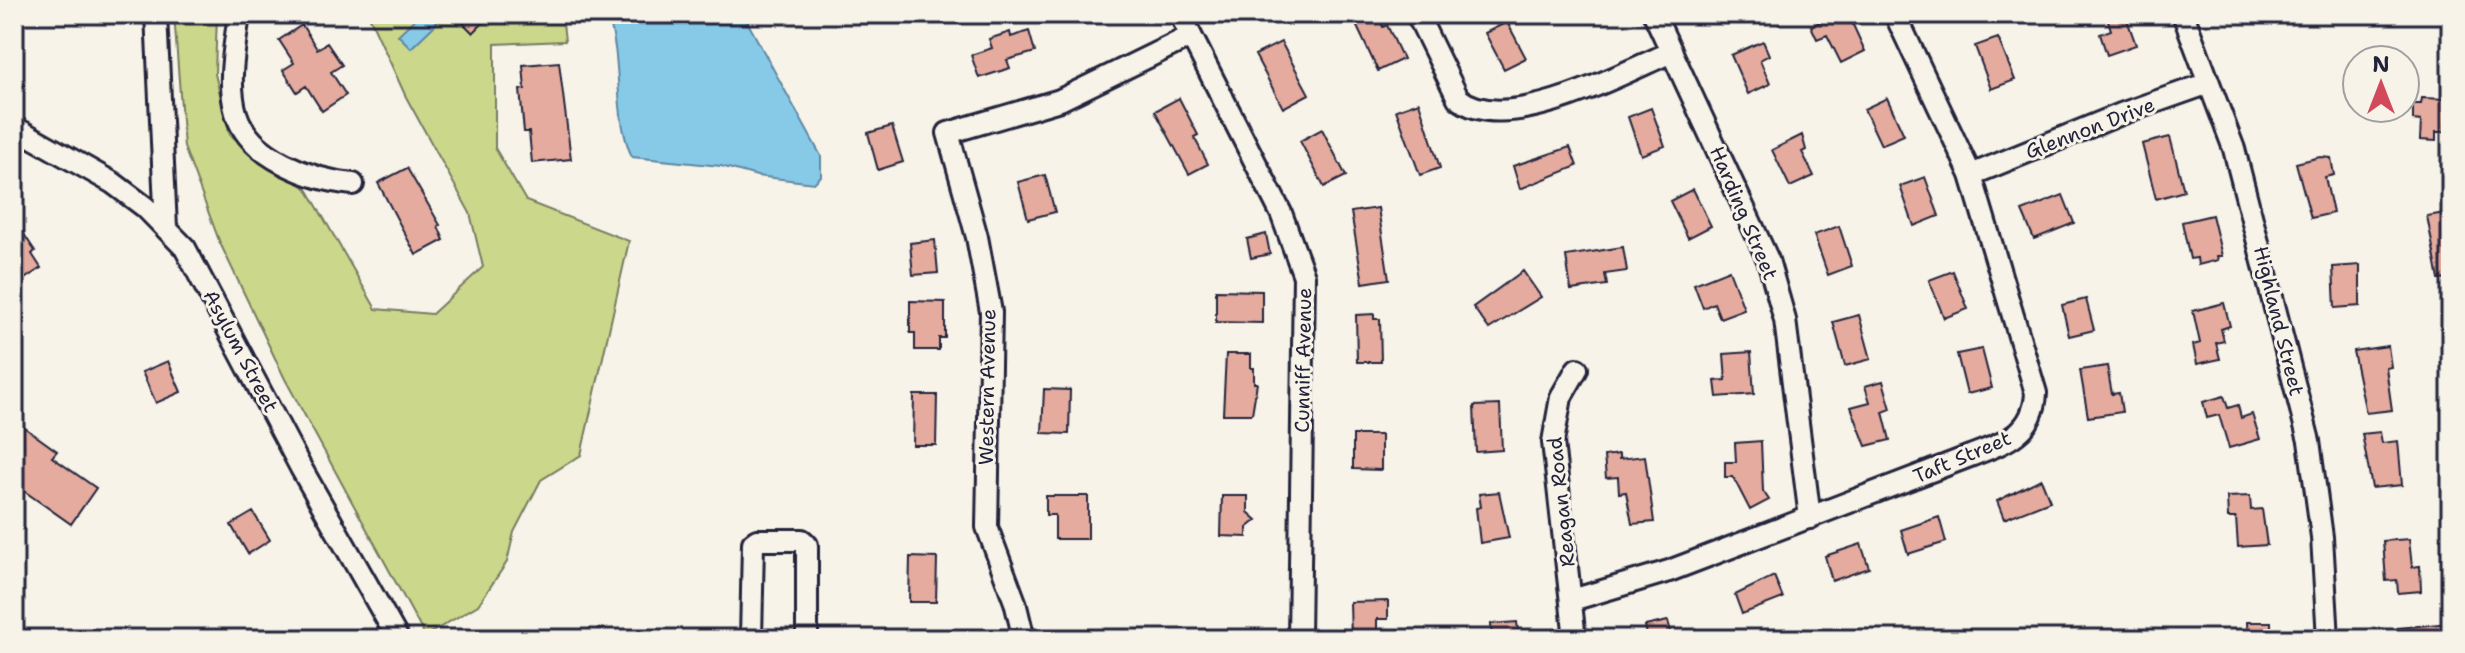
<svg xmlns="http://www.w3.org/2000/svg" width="2465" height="653" font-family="'Shantell Sans',sans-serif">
  <rect width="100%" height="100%" fill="#f7f3e8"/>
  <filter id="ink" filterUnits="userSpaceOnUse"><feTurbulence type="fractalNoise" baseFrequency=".0125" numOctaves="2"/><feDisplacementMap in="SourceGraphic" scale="16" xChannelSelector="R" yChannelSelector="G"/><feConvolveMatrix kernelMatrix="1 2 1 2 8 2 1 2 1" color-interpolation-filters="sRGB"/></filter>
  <g filter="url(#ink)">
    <path fill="#cbd78a" stroke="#767c62" stroke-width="2" d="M174,14H217L215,74L230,135L307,189L376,309L432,314L483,267L470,213L406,97L368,14H562L565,41L495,44V148L526,201L629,241L581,455L541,480L514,532L507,562L478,605L425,636L285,379L220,243L184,147Z"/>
    <path fill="#87cae8" stroke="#5f87a3" stroke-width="2" d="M420,14H428L437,23L411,48L398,35Z
      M607,14H743L821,156V176L814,183L757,176L721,166L632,157C612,112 624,61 607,14Z"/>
    <path fill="#e4ab9e" stroke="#22223b" stroke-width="2" d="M454,14H492L473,33Z
      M1351,14H1377L1383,27L1387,25L1403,59L1378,71Z
      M1837,14H1848L1865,51L1841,63L1827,35L1817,39L1811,26Z
      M2106,14H2125L2136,45L2107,55L2100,34L2111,30Z
      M1507,22L1526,58L1504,69L1485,33Z
      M302,25L317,49L327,43L342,65L331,72L346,95L322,111L306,86L297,92L283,70L294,63L279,40Z
      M1029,31L1035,52L1007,60L1010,68L979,78L971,55L992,48L989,39L1010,32L1011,37Z
      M1998,38L2015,80L1991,89L1975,46Z
      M1763,41L1769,55L1760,60L1770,84L1748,94L1731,55Z
      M1281,42L1309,94L1283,108L1255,55Z
      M559,62L571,159L532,163L529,132H524L520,90L525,89L523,65Z
      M1179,98L1198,135L1194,137L1208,164L1189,174L1155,111Z
      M1887,98L1904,135L1881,145L1864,109Z
      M2422,98L2447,99L2445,132H2436V141L2420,140L2421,121L2413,120V104H2421Z
      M1419,102L1440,168L1420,175L1396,110Z
      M1651,108L1665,146L1641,155L1628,117Z
      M892,126L903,162L878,170L868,133Z
      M1322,129L1346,176L1324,187L1300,141Z
      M1802,135L1806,150L1802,152L1814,176L1790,187L1772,150Z
      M2170,137L2184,191L2156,199L2142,144Z
      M1570,147L1577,166L1520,189L1513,166Z
      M2320,157L2331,158L2334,175L2325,177L2333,213L2311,218L2296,163Z
      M407,168L440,225L438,226L444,240L416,255L378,183Z
      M1045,175L1055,212L1028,219L1018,182Z
      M1925,177L1939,216L1914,226L1900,186Z
      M1693,189L1711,226L1688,238L1670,201Z
      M2063,195L2074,223L2034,239L2022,211Z
      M1378,208L1389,279L1363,283L1351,212Z
      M2451,212V269H2447V279L2439,280L2427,216Z
      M2212,215L2222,256H2217L2218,260L2198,265L2197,258L2190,259L2182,222Z
      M14,219L35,251L32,254L41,268L14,286Z
      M1839,226L1852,266L1828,275L1814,235Z
      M1266,234L1270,254L1251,258L1247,239Z
      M935,240L938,273L913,275L910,243Z
      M1623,247L1627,271L1605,274L1607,285L1571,290L1566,256Z
      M2360,265V306L2335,308L2333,267Z
      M1729,270L1744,309L1720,318L1714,303L1703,308L1694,284Z
      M1523,271L1541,297L1489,329L1473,307Z
      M1953,271L1968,309L1944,318L1929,280Z
      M1216,290L1262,291V323L1216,322Z
      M2086,299L2094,330L2069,336L2062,305Z
      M910,301L945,302V338H939V350H915V333H910Z
      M2224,303L2230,326L2221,329L2224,341L2216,343L2220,359L2197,364L2193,345L2200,343L2193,311Z
      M1374,314V319H1380L1381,362H1357L1356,315Z
      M1859,315L1871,359L1845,366L1833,322Z
      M2388,346L2391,367L2386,368L2392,410L2366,413L2353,351Z
      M1982,349L1992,388L1967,394L1957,354Z
      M1751,352L1754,394L1717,397L1715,381L1726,380L1724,354Z
      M1226,354H1251V368H1254V383H1257L1252,414H1223Z
      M168,361L181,392L156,403L142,372Z
      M2107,366L2112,394L2119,393L2122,412L2088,417L2080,370Z
      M1883,381L1891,409L1883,412L1890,440L1866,446L1851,407L1870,402L1865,386Z
      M1044,389L1070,390L1069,434L1042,433Z
      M914,395H937L936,445H913Z
      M2224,396L2228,408L2238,405L2241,418L2252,414L2260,439L2229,448L2219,415L2207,418L2203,402Z
      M1500,405L1502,450L1476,452L1474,406Z
      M14,420L57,451L52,457L96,488L71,524L14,484Z
      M2380,432L2382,443L2398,441L2402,485L2372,488L2362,434Z
      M1353,435H1381V470L1353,469Z
      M1761,441L1763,491L1769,500L1750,510L1733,477H1725V462H1736L1735,443Z
      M1619,454V459L1645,456L1654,522L1632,524L1626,492L1619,493L1618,477L1606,478L1604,456Z
      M2041,479L2050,501L2004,519L1997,501Z
      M1499,492L1509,538L1480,543L1476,508L1481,507L1479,494Z
      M1046,496H1088V539H1055V515H1046Z
      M1222,496H1248V512L1257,520L1247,528V537L1221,536Z
      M2250,496L2251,510L2262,509L2267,545L2238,547L2236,518H2228L2227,497Z
      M253,512L270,540L248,554L231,525Z
      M1939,517L1946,542L1908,554L1901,530Z
      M2409,539L2412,567L2420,566L2421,591L2398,593L2397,580L2386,581L2383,541Z
      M1861,544L1869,568L1832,581L1825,556Z
      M910,557L937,558L936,602H909Z
      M1774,576L1783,598L1742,614L1735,595Z
      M1388,601V619H1377V639H1351L1350,602Z
      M1668,621L1673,639H1648L1645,626Z
      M1517,622L1519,639H1492L1491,624Z
      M2247,622H2271V639H2248Z
      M2449,623L2451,639H2399L2398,628Z"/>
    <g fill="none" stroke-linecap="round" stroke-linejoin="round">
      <defs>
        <path id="minor" d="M156,14L166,228
          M239,14C235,46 227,82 236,113C249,158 313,180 353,184
          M1180,14L1281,213L1304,276L1299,639
          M1417,14L1458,98C1505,138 1623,72 1672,52
          M1654,14L1768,260L1785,320L1810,518
          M2183,14L2234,149L2309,441L2322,537L2328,639
          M14,127L113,183L145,207L185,248L301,468L398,639
          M1971,175L2121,114L2209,83
          M1572,600L1669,571L1970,456C2004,443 2034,434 2036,393L1971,175L1895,14
          M751,639L753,543L757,540H802L807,545V639
          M1024,639L1015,602L987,527L991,312L977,237L948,133L1060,100L1191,36
          M1575,639L1553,442L1561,397L1577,369"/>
      </defs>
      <use href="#minor" stroke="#22223b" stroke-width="26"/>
      <use href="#minor" stroke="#f7f3e8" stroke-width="20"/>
    </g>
  </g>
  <g text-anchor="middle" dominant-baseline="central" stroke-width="6" stroke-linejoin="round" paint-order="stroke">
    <g font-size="20" fill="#22223b" stroke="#f7f3e8">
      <text transform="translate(2090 128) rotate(-21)">Glennon Drive</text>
      <text transform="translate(1744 213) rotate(67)">Harding Street</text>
      <text transform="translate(2279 321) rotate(76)">Highland Street</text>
      <text transform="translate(241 351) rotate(62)">Asylum Street</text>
      <text transform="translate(1303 360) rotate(-89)">Cunniff Avenue</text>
      <text transform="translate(987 387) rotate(-89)">Western Avenue</text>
      <text transform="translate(1962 457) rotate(-23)">Taft Street</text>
      <text transform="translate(1561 502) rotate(-96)">Reagan Road</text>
    </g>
  </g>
  <rect width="2465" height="653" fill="none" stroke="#f7f3e8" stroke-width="48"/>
  <rect x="24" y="24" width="2417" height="605" fill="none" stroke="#22223b" stroke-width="3" filter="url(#ink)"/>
  <g transform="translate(2381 84)"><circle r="38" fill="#f7f3e8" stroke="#a29fa3" stroke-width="2"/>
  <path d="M0-6L14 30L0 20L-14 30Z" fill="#d1495b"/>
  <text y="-12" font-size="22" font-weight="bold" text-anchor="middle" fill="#22223b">N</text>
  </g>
</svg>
